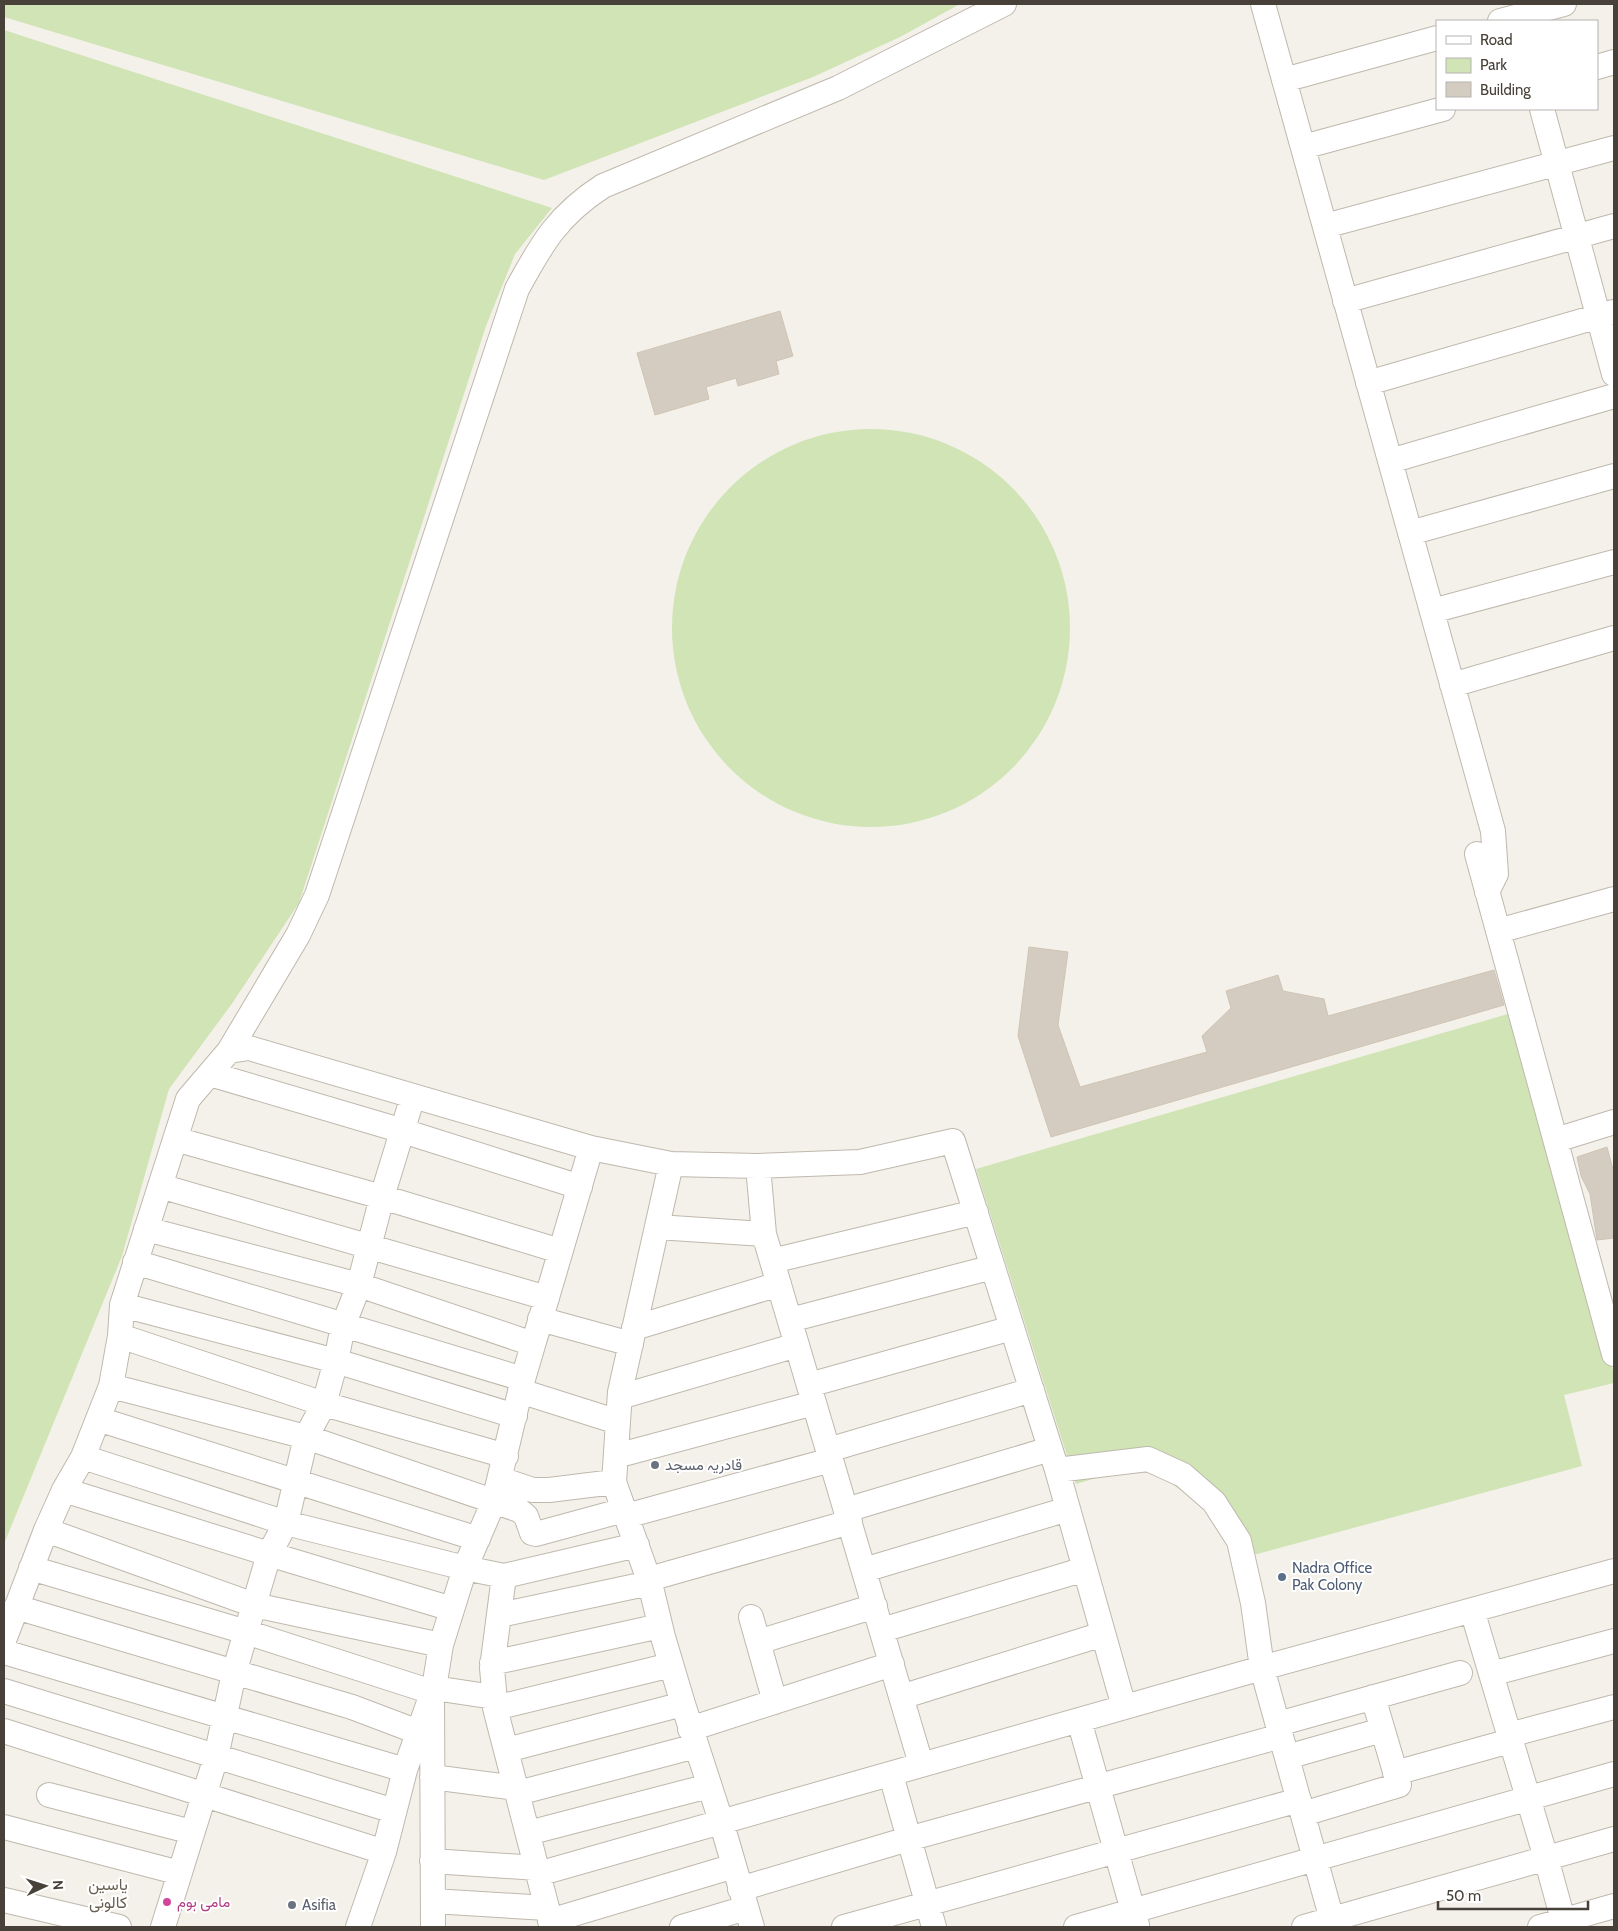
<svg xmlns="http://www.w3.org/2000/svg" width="1618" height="1931" font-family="Cabin,Vazirmatn,sans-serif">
  <rect width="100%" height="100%" fill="#f4f1ea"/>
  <path fill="#d0e4b6" d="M4,4H960L900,37L813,77L544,180L4,17Z
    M4,30L552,208L515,254L486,326L299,903L231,1005L169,1089L122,1256L4,1544Z
    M672 628a199 199 0 1 1 398 0a199 199 0 1 1-398 0Z
    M1508,1014L1614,1374V1383L1564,1395L1582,1466L1250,1556L1207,1509L1144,1464L1076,1484L976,1169Z"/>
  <path fill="#d4ccc0" stroke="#cfc4b4" d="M780,311L793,356L776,361L779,374L738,386L736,378L706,387L709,399L655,415L637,353Z
    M1029,947L1068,952L1058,1025L1080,1087L1207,1052L1202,1036L1231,1008L1226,991L1278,975L1283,991L1324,999L1328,1016L1494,970L1504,1005L1051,1137L1018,1036Z
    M1607,1147L1614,1173V1238L1597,1240L1590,1194L1581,1176L1577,1157Z"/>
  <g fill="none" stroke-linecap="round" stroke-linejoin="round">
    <defs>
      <path id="minor" d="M1263,4L1493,831L1496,874L1487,892
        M1500,21L1564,4
        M1597,67L1614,62
        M1284,80L1437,38
        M1542,109L1614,374
        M1303,147L1443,109
        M1325,226L1614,148
        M1345,301L1614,226
        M1368,383L1613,312
        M1390,461L1614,396
        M1410,533L1614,476
        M1432,611L1614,562
        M1452,685L1614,638
        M1477,854L1614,1354
        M1498,931L1614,899
        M229,1051L298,935L317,895L517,289C542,243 558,215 603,186L838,88L1004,4
        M210,1074L403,1131L580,1187
        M175,1139L382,1197L560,1251
        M1556,1140L1614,1122
        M671,1164L620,1392L614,1482L650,1583L663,1637L683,1704L721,1821L752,1927
        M758,1166L764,1234L921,1764
        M160,1186L547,1298
        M657,1227L764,1234
        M146,1229L359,1285L533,1344
        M772,1261L976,1212
        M135,1262L523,1379
        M122,1305L336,1361L515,1416
        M540,1319L631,1344
        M790,1320L993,1267
        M634,1328L779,1284
        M120,1336L324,1404L506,1456
        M809,1385L1012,1328
        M111,1386L306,1437L519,1510L526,1516L532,1533L536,1534L624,1510
        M520,1391L618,1422
        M620,1397L797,1345
        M98,1419L478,1539
        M828,1450L1032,1390
        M616,1456L814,1403
        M83,1457L286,1523L465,1568L504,1576L492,1668L496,1712L552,1927
        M1057,1470L1148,1459L1183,1475L1214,1502L1239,1541L1253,1603L1262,1668L1334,1927
        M500,1479L533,1490H549L614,1482
        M64,1490L269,1554L452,1609
        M846,1510L1050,1449
        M626,1516L831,1460
        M46,1530L254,1605L441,1645
        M31,1568L246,1632L432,1692L433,1927
        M864,1570L1068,1509
        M504,1576L637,1545
        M649,1579L850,1522
        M16,1607L352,1707L418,1732
        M1472,1610L1546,1858L1565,1927
        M500,1615L650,1583
        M751,1617L775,1702
        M882,1630L1085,1569
        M4,1640L46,1530L64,1490L83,1457L111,1386L120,1336L122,1305L188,1099L229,1051L249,1048L591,1148L671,1164L758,1166L860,1162L953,1141L1057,1470L1124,1707
        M758,1642L875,1606
        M4,1652L405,1770
        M492,1663L660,1626
        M1491,1674L1614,1641
        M434,1688L494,1697
        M4,1691L394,1811
        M901,1697L1103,1634
        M495,1708L671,1665
        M1079,1720L1137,1925
        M1278,1724L1460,1673
        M690,1729L892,1664
        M4,1731L384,1852
        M1509,1735L1614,1707
        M507,1750L683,1704
        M1287,1757L1382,1730
        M1395,1773L1510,1741
        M891,1775L934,1927
        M432,1777L517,1788
        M518,1793L696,1746
        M49,1795L192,1832
        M1303,1814L1399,1785L1373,1697
        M4,1827L180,1873
        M528,1833L709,1786
        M432,1861L537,1868
        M538,1874L1262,1668L1614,1571
        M740,1889L908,1839L1281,1736
        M4,1900L119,1927
        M433,1901L547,1908
        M550,1921L734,1866
        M163,1927L216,1757L234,1673L269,1554L286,1523L306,1437L324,1404L336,1361L343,1326L359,1285L382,1197L413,1096
        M358,1927L384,1852L405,1770L434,1688L441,1645L465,1568L494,1501L523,1379L591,1148
        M682,1927L746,1908
        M844,1927L1299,1800
        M1076,1927L1614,1774
        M1304,1927L1614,1839
        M1540,1927L1614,1906"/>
    </defs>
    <use href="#minor" stroke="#bfb8ad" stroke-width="26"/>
    <use href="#minor" stroke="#fff" stroke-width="24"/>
  </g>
  <g fill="#6b7280" stroke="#fff" stroke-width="2">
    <circle cx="655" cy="1465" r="5"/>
    <circle cx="292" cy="1905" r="5"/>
  </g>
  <circle fill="#5c6f8a" stroke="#fff" stroke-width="2" cx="1282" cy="1577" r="5"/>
  <circle fill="#d1479c" stroke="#fff" stroke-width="2" cx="167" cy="1902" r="5"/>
  <g text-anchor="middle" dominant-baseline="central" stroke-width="4" stroke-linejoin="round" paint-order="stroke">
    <g font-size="15" fill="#5b616d" stroke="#fff" text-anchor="start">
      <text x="665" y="1465">قادریہ مسجد</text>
      <text x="302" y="1905">Asifia</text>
    </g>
    <g font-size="15" fill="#4e5e75" stroke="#fff" text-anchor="start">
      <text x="1292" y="1568">Nadra Office<tspan x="1292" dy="17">Pak Colony</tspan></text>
    </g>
    <g font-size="15" fill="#b23c85" stroke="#fff" text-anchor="start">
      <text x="177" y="1902">مامی ہوم</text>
    </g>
    <g font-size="16" fill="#695f51" stroke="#fff">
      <text x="108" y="1884">یاسین<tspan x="108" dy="18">کالونی</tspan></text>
    </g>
  </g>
  <rect width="1618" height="1931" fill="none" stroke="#474139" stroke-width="10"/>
  <rect x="1436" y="20" width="162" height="90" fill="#ffffff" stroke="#b5b3b0"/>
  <rect x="1446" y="36" width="25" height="8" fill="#ffffff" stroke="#b5b3b0"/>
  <text x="1480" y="45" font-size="15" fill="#474139">Road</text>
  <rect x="1446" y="58" width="25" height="15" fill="#d0e4b6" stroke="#b5b3b0"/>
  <text x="1480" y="70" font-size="15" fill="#474139">Park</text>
  <rect x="1446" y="82" width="25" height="15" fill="#d4ccc0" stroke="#b5b3b0"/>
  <text x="1480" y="95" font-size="15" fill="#474139">Building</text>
  <g transform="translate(45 1886) rotate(86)" stroke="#ffffff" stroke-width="4" paint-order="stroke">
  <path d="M0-4L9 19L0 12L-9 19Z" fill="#474139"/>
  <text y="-8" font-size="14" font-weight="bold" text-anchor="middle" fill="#474139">N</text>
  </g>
  <path d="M1438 1901v8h150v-8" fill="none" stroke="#474139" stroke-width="2.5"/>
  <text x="1446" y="1901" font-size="15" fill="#474139" stroke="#ffffff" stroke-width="4" paint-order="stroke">50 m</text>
</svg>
